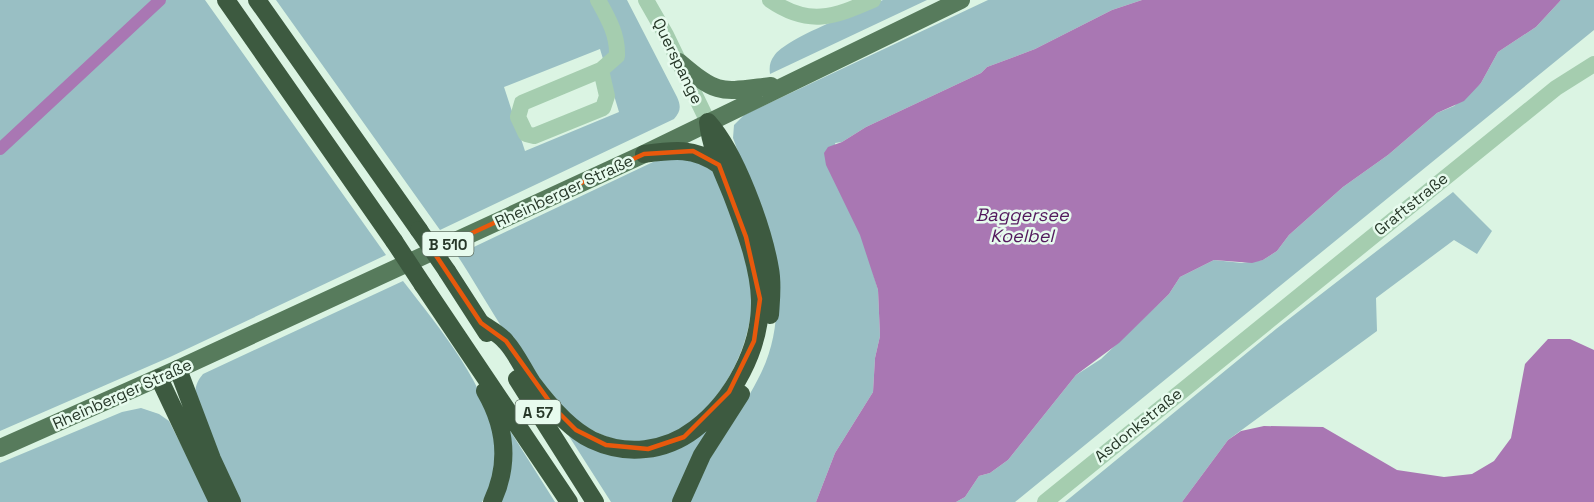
<svg xmlns="http://www.w3.org/2000/svg" width="1594" height="502" font-family="'Space Grotesk',sans-serif">
  <rect width="100%" height="100%" fill="#dbf4e3"/>
  <path fill="#99bfc4" fill-rule="evenodd" d="M0,0H205L386,255L170,357L0,431Z
    M276,0H627L677,97C681,106 681,111 674,119L440,230ZM600,49L619,112L525,151L504,87Z
    M883,0H927L770,74C769,67 770,61 774,56C787,37 860,11 883,0Z
    M988,0H1142L1112,10L1035,49L987,67L981,73L866,127L842,142L835,143L878,290L880,336L875,358L873,392L835,453L816,502H688C706,457 736,422 758,379C800,301 761,214 733,138L734,125L744,115Z
    M1561,0H1594V30L1015,502H956L965,497L979,476L990,473L1008,460L1076,375L1101,359L1169,294L1180,277L1214,260L1242,263L1263,260L1277,251L1289,235L1343,187L1388,155L1437,113L1454,106L1481,83L1498,52L1536,27Z
    M675,155H686L715,170C729,210 752,253 752,296C752,374 678,477 592,430C540,402 490,305 457,255L653,162Z
    M1453,192L1492,231L1477,254L1454,240L1376,298L1377,331L1228,440L1182,502H1065L1276,329Z
    M403,281C440,329 490,387 497,449C499,468 491,487 482,502H240C225,474 201,427 196,396C194,387 198,380 203,374Z
    M141,408L159,414L169,421L210,502H0V463L122,412Z
    M723,408L674,502H611L565,430L633,454Z
    M507,426L555,502H498Z"/>
  <path fill="#a977b3" d="M1142,0H1561L1536,27L1498,52L1481,83L1464,101L1437,113L1388,155L1343,187L1289,235L1277,251L1263,260L1252,263L1214,260L1180,277L1169,294L1119,343L1076,375L1008,460L990,473L979,476L965,497L956,502H816L835,453L873,392L875,358L880,336L878,290L860,235L826,165L824,153L828,147L842,142L866,127L981,73L987,67L1035,49L1112,10Z
    M1548,339H1570L1594,350V502H1182L1228,440L1241,431L1264,426L1323,427L1397,470L1444,477L1472,474L1494,461L1511,438L1525,364Z"/>
  <g fill="none" stroke-linecap="round" stroke-linejoin="round">
    <path stroke="#a977b3" stroke-width="12" d="M0,149L160,0"/>
    <path stroke="#a5cdaf" stroke-width="16" d="M598,0C608,18 618,35 617,56L601,70L522,103L518,117L526,134L534,136L603,108L607,96L601,70
      M646,0L666,35L708,122
      M770,0C809,27 834,17 873,0
      M1045,502L1556,88L1594,64"/>
    <path stroke="#577b5c" stroke-width="18" d="M679,62C719,96 720,92 771,86
      M0,448L178,369L644,154L961,0"/>
    <path stroke="#3d5a40" stroke-width="18" d="M226,0L394,241
      M257,0L419,230
      M708,122C736,153 763,228 770,269C773,284 771,300 770,315
      M644,154C673,150 694,147 719,165
      M447,271L487,333
      M423,285L569,502
      M481,323C489,329 500,334 506,342C517,354 524,371 533,384C548,404 569,429 592,440C626,456 665,452 695,429C733,400 761,348 760,300C759,265 744,227 732,195C722,170 711,149 708,122
      M178,369L212,459L232,502
      M159,378L218,502
      M517,379L595,502
      M485,391C506,427 510,464 492,502
      M681,502L702,455L741,394"/>
    <path stroke="#3d5a40" stroke-width="18" d="M419,230L447,271
      M394,241L423,285"/>
  </g>
  <path fill="none" stroke="#e8590c" stroke-width="4.5" stroke-linejoin="round" d="M693,151L719,165L746,237L760,299L754,341L729,392L684,437L648,449L606,445L576,430L554,408L506,341L481,323L433,251L644,154Z"/>
  <g text-anchor="middle" dominant-baseline="central" stroke-width="5" stroke-linejoin="round" paint-order="stroke">
    <g fill="#e7fbee" stroke="#617264" stroke-width="1.5">
      <rect x="422.5" y="232" width="51" height="24" rx="4.5"/>
      <rect x="515.5" y="400" width="45" height="24" rx="4.5"/>
    </g>
    <g font-size="15" font-weight="bold" fill="#273829">
      <text x="448" y="244">B 510</text>
      <text x="538" y="412">A 57</text>
    </g>
    <g font-size="16" fill="#273829" stroke="#e7fbee">
      <text transform="translate(678 61) rotate(64)">Querspange</text>
      <text transform="translate(564 191) rotate(-25)">Rheinberger Straße</text>
      <text transform="translate(1411 204) rotate(-39)">Graftstraße</text>
      <text transform="translate(122 394) rotate(-24)">Rheinberger Straße</text>
      <text transform="translate(1138 425) rotate(-39)">Asdonkstraße</text>
    </g>
    <g font-size="18" font-style="italic" fill="#53195d" stroke="#e7fbee">
      <text x="1022" y="214">Baggersee<tspan x="1022" dy="21">Koelbel</tspan></text>
    </g>
  </g>
</svg>
